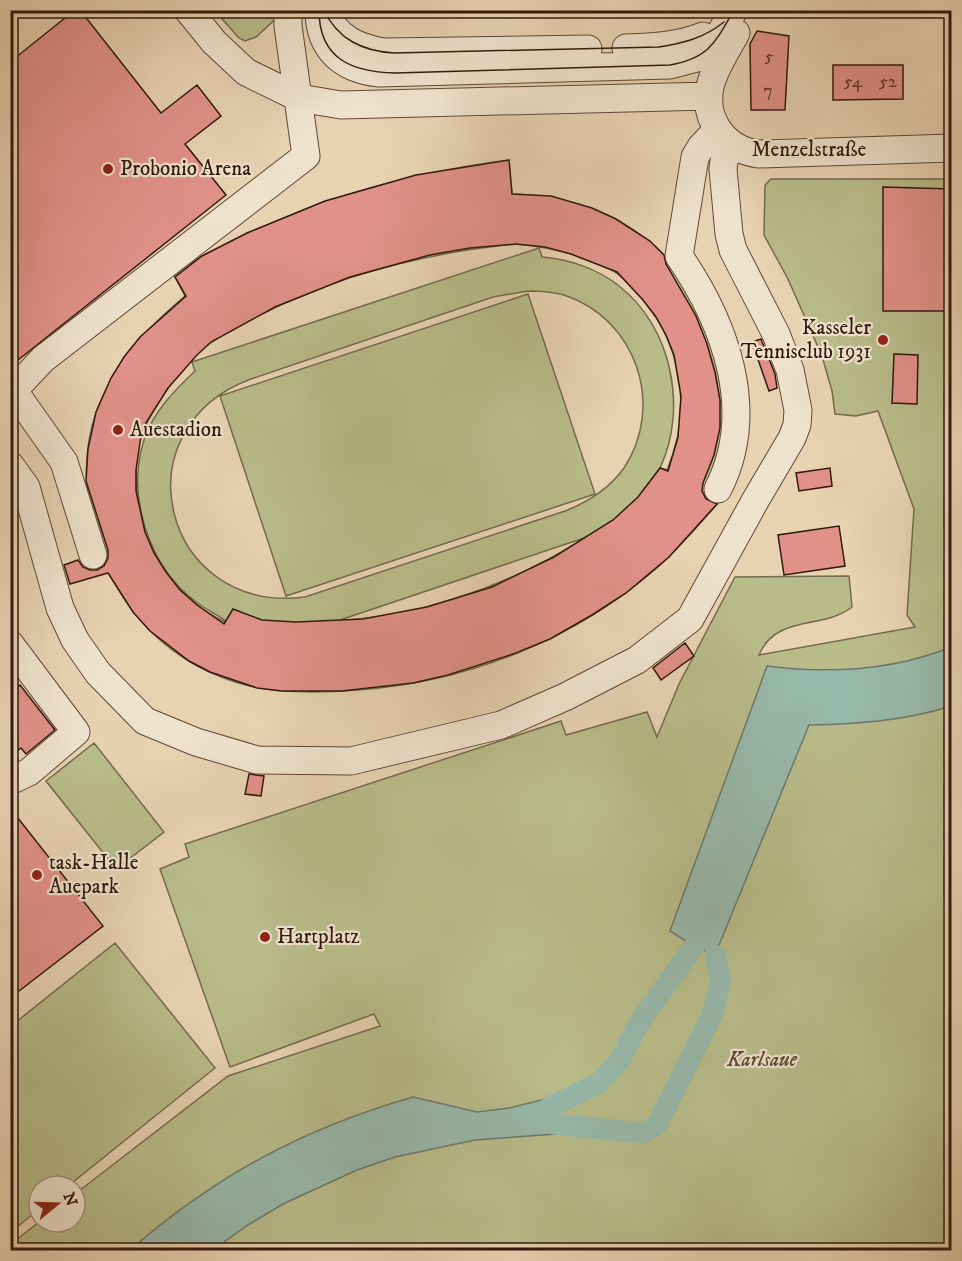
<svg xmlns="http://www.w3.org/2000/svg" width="962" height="1261" font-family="'IM FELL DW Pica',serif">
  <rect width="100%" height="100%" fill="#e7d2b2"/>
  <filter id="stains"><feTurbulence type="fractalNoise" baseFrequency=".00333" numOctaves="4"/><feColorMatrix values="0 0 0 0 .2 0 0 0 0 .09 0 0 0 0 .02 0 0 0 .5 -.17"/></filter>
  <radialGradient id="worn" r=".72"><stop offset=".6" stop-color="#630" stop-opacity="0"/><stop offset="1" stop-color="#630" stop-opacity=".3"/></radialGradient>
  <path fill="#b8bb8a" stroke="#756a4b" stroke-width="1.5" fill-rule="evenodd" d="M215,11H284L256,37L245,41L239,38Z
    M509,160L512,194C586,196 650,225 689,289C695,298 702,307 706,317C712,330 713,347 716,361C719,376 727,401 726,415C724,439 713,472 708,496L718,503C699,525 680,547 658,567C575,640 467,682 358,690C317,693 274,694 235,682C159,658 108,597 92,520C84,486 84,447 96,413C114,362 145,330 185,296L173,273C283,210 384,176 509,160ZM516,244C549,247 582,254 612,270C621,275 629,284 636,292C682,340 693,410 667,470L660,468C688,409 672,327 619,286C598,269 569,259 542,257L539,248L192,362L195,371C174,391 153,412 144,440C126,496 149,566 195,601C205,609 216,614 226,621L225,622C181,601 146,556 139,507C135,483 134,457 142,435C146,422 154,410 161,399C174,378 192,356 212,342C227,331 244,323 260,315C340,274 426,253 516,244ZM528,291C540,291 553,292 564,295C637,319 665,406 624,468C609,489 588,502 565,511L305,597C163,615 116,429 251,379L493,297ZM587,537C528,574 468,599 400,613C380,616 360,620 340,620Z
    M771,179H951V1250H11V1244L39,1222H75V1194L228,1076L380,1026L374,1014L230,1067L160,869L189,857L185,844L561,721L566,735L647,712L657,737L679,684L735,577L849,576L852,607C823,630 776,614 759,655L915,627L907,615L914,509L878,411L856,416L835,414L832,391L822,356L788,279L764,235L765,185Z
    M528,294L595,494L286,596L220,396Z
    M94,743L164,832L116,869L46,781Z
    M115,943L215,1068L68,1186H39V1209L11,1232V1026Z"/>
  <path fill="#97b8aa" stroke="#6f786b" stroke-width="1.5" d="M951,647V706C904,721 858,724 809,725L715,955L694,946L670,931L767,666C830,674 892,671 951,647Z
    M413,1097L477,1112L509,1108L546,1099L556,1134L475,1140L395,1157L357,1170L283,1204L248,1225L213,1250H130C217,1175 302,1129 413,1097Z"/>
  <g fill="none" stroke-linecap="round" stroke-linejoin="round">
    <path stroke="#97b8aa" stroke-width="21" d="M548,1108L599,1083L620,1060L639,1023L694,946
      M553,1124L643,1133L657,1125L712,1015L721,979L715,955"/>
  </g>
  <path fill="#e1918a" stroke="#32190c" stroke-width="1.5" fill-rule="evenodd" d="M75,10H80L161,113L197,85L221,116L185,144L226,195L18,360L10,351V62Z
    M757,31L789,36L785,110H751L750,44Z
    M833,65H903V99L833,100Z
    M509,160L512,194L551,196L592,208L616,219L650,241L664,255L666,264L696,316L707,344L715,372L720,400V428L714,455L703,483L702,491L706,499L717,504L669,557L626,593L592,615L550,639L516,653L448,675L413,683L342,691H282L257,688L210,672L189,661L150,631L133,612L108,573L70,584L64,565L78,560L83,567L90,570H97L104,566L108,558V550L86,481L88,449L96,412L111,378L124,357L140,337L186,296L175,277L202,256L247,233L325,201L416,175ZM516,244L545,247L571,254L617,272L643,300L656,317L666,335L674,355L681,396L678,437L668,471L660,468L638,497L613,520L554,557L492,587L427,607L363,619L296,622L262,620L233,609L224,624L197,605L180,590L166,572L154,553L145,532L136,491V470L142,429L168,388L197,355L211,342L275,307L350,277L430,255L470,248Z
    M883,187L951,189V311H883Z
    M761,339L775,374L777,388L769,391L752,342Z
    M894,354L918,355L917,404L892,403Z
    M830,468L832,486L799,491L796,473Z
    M839,526L845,566L784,575L778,535Z
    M685,643L694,656L661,680L653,668Z
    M20,685L55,730L26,754L21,748L10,756V693Z
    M249,774L264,776L261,796L245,794Z
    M10,808L103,926L10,998Z"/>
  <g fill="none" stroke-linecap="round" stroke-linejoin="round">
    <defs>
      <path id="minor" d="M188,10L214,42L246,72L299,98L341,105L709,96
        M319,10C319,49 342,69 379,73L670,65L697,58L715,42L734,36
        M325,12C336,37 356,47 383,52L588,49
        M736,33C727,50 714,68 710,87C703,121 726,150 759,154L952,148
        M626,48C653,47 678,46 703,36L715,42L734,10
        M717,130L701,147L695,157L679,256C725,323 758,411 718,489
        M14,391L64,462L93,555
        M10,394L43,359L306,156L288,26V10
        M10,465L26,487L60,608L75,640L98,673L145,721L196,742L257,760L351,761L501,725L565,697L637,660L690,619L755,501L792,438L797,425L798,410L790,370L776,334L733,250L729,234L723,169L724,161L731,144
        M10,644L76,732L29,772L10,781"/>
    </defs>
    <use href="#minor" stroke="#5f4736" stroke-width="29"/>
    <use href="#minor" stroke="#efe2cd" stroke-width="27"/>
    <path stroke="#32190c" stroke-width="1.5" d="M319,10C319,59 352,72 395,73L670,65C709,58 715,43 734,10
      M324,10C338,40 363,51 394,53L659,47C684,43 704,38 724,22"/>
  </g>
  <g fill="#8f2418" stroke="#efe2cd" stroke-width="2">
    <circle cx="108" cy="169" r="6"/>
    <circle cx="883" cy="340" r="6"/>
    <circle cx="118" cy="430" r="6"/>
    <circle cx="37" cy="875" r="6"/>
    <circle cx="265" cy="937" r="6"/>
  </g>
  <g text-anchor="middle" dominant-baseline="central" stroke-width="4.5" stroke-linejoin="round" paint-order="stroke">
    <g font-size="18" fill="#5e372c">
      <text x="769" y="57">5</text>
      <text x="853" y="82">54</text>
      <text x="888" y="82">52</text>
      <text x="768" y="91">7</text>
    </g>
    <g font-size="21" fill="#32190c" stroke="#efe2cd">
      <text x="809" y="150">Menzelstraße</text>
    </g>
    <g font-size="21" fill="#32190c" stroke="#efe2cd" text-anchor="start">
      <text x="120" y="169">Probonio Arena</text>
      <text x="871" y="328" text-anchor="end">Kasseler<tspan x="871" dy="24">Tennisclub 1931</tspan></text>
      <text x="130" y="430">Auestadion</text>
      <text x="49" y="863">task-Halle<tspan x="49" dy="24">Auepark</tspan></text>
      <text x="277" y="937">Hartplatz</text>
    </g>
    <g font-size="21" font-style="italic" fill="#5a4a32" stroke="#efe2cd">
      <text x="762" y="1060">Karlsaue</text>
    </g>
  </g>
  <rect width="962" height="1261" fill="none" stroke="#e7d2b2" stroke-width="36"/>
  <rect x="12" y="12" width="938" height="1237" fill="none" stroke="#32190c" stroke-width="3"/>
  <rect x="18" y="18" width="926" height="1225" fill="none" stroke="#32190c" stroke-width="1.5"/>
  <g transform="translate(57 1204) rotate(71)"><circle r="28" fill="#efe2cd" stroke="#a39280" stroke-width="1.5"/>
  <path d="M0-4.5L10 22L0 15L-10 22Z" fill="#8f2418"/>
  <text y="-9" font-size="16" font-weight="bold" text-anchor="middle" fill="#32190c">N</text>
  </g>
  <rect width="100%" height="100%" filter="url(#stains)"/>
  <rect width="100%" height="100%" fill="url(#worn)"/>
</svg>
